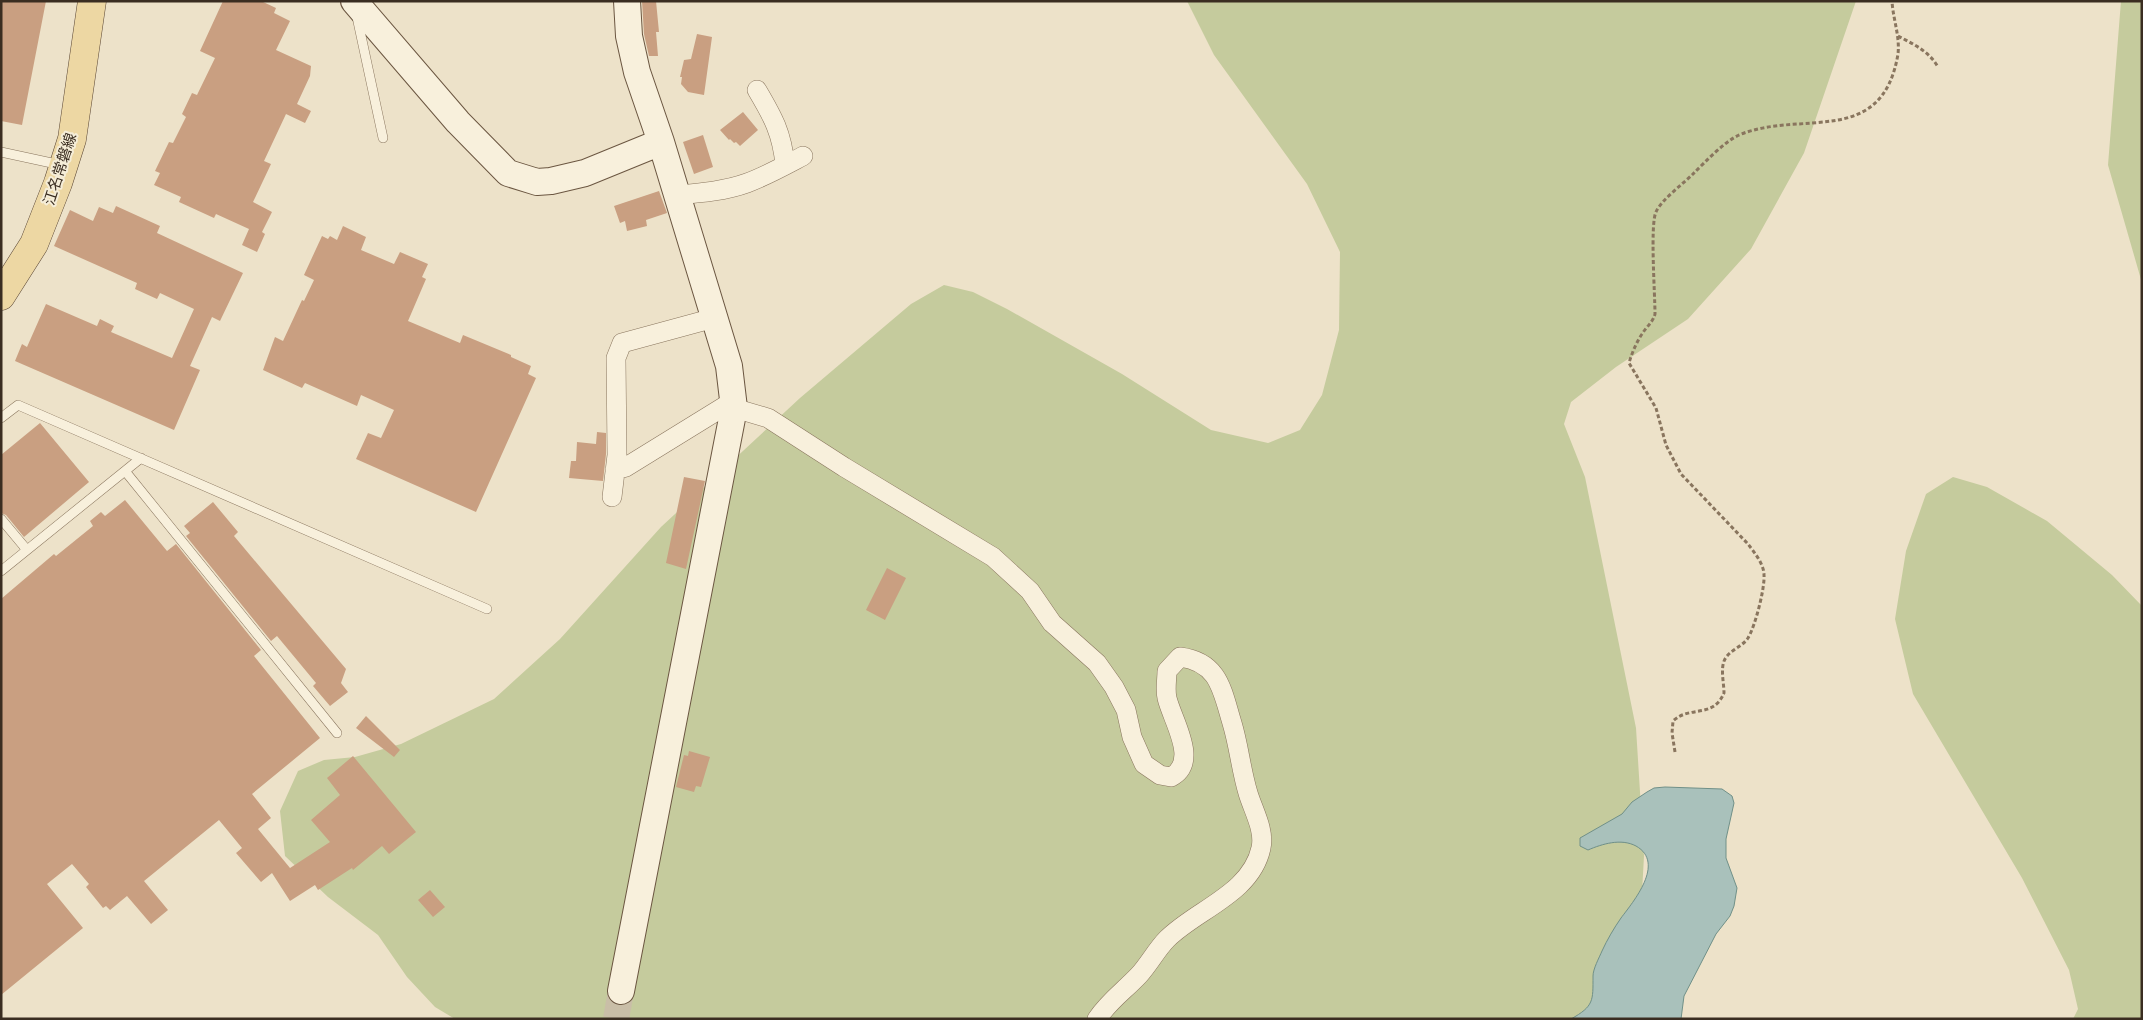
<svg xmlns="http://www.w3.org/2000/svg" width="2143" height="1020" font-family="'Zilla Slab','Noto Sans JP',serif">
  <rect width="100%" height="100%" fill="#ede2c9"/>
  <path fill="#c5cb9d" d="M1187,1H1856L1804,153L1751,249L1688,319L1616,367L1571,402L1564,424L1585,477L1636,728L1644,856L1635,1019H455L435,1007L407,977L378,935L328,897L285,856L280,811L298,771L324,760L355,757L401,744L494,699L560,639L661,527L800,398L911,304L944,285L973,292L1007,309L1122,374L1211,430L1268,443L1300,430L1322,395L1339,330L1340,252L1307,184L1214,55Z
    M2121,1H2142V283L2108,165Z
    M1953,477L1987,487L2047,521L2112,575L2142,606V1019H2073L2078,1009L2069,970L2022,878L1913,694L1895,619L1906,551L1926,494Z"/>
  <path fill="#a9c1bb" stroke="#709088" d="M1665,787L1722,789L1732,796L1734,803L1726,839V858L1737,888L1734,906L1730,916L1716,934L1684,996L1681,1019H1571C1594,1006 1593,1001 1593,976C1593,969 1599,958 1602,951C1607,940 1614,928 1621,918C1633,902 1666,863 1636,846C1621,838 1602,844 1588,850L1580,846V838L1622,814L1632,802L1647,792L1654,788Z"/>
  <path fill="#c99f81" d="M1,1H46L22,125L1,121Z
    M223,1H261L276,8L274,13L290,21L276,50L311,66L310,76L297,104L311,111L305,123L286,114L264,161L271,164L253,202L272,212L262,232L265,234L257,252L242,245L249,229L216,214L214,218L179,202L181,197L154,185L160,173L155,171L169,142L173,143L186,117L182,114L192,93L197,95L215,58L200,51Z
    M642,1H656L659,32H656L658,56H649L644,34Z
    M697,34L712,37L704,95L688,92L681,84L682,77H680L684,60L691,59Z
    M743,112L758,130L740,146L736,142L734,143L730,139L729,140L720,130Z
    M703,135L713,167L694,174L683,142Z
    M659,191L667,213L646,220L647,226L627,231L625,221L620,223L614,206Z
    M116,206L160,226L157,233L243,273L220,321L212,317L190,366L200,370L174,430L15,361L22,344L27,347L46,304L97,326L100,319L114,326L111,332L172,358L194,309L160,293L157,299L135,289L137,283L54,246L70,210L93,221L99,207L113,213Z
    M343,226L366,237L361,250L394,264L400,252L428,264L422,277L426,279L408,321L460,343L463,335L511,355V357L531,366L528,374L536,378L476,512L356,459L368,433L381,438L394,410L361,395L357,406L305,383L302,388L263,370L275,337L283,341L302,300L304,301L314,280L304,275L322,236L328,239L330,236L337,240Z
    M40,423L89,482L24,537L6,515L1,513V455Z
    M597,432L606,433V454L603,481L569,478L571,461H576L577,442L596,444Z
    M684,477L705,481L686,569L666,563Z
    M125,500L167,551L176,544L261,650L254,656L320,738L252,794L271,818L258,829L290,868L330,842L311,820L340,795L327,778L353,756L416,832L389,854L382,846L353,870L352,868L318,890L315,885L290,901L272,873L261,882L236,853L242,848L219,820L144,881L168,910L151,924L127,896L110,910L106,906L103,908L86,887L89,884L72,864L47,884L83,928L1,995V599L54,554L56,556L93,526L90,521L101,512L105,516Z
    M213,502L238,532L234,536L346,669L341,683L348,692L330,706L313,686L316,683L277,636L271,641L186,536L190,533L184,526Z
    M887,568L906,578L885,620L866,610Z
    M366,716L400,750L394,757L356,728Z
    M689,751L710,757L701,787L696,786L694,792L676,787L684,755L688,756Z
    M430,890L445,907L433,917L418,900Z"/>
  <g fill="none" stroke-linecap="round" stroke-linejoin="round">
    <path stroke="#c9bea7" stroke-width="26" stroke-dasharray="26 13" stroke-linecap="butt" d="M616,1019L621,991"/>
    <defs>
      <path id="lane" d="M357,17L383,138
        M1,152L61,165
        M1,418L18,405L487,609
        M125,471L337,733
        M1,519L27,550
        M1,571L141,458"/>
      <path id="street" d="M757,90C773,117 782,133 785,165
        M677,195C700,193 725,191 747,183C766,176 784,166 803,156
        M734,408L768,418L844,467L993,557L1030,591L1052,623L1097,663L1114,687L1126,710L1132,737L1144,764L1160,775L1171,777C1200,762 1172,720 1167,698C1165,690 1167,679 1167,671L1180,657C1219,662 1222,690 1232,723C1239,746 1241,770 1248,793C1253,810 1265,830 1261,848C1251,894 1197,909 1167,939C1157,949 1149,964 1139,975C1125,990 1109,1001 1097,1019
        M615,470L626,467L733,401
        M612,497L617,455L616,358L622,343L714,318"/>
      <path id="secondary" d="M354,1L458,122L508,173L537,182L551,181L585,173L661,142
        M621,991L734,408L729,366L661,142L637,72L629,36L627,1"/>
      <path id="primary" d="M1,296L34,244L58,183L72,139L92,1"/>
    </defs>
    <use href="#lane" stroke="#89755e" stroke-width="10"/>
    <use href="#street" stroke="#89755e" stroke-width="20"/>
    <use href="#secondary" stroke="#6b5641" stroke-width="28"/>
    <use href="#primary" stroke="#574332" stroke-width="29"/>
    <path stroke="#89755e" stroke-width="3" stroke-dasharray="4 2.5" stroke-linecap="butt" d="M1898,36C1913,44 1929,51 1938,67
      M1675,752L1672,733L1673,721C1690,705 1713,719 1724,693C1724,683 1720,668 1725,659C1730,650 1742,647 1748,638C1755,627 1765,588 1764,575C1764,564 1754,552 1748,544L1681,474L1666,445L1656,408L1629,363C1632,353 1636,343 1642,334C1647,326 1653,322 1655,314C1655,294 1650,224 1656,212C1661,200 1683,184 1693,174C1705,162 1724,142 1739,135C1801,109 1882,149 1898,54C1900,36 1893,19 1892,1"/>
    <use href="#lane" stroke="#f8f0dc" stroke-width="9"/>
    <use href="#street" stroke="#f8f0dc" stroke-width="19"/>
    <use href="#secondary" stroke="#f8f0dc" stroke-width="26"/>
    <use href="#primary" stroke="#edd7a3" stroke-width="28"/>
  </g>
  <g text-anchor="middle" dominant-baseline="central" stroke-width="4" stroke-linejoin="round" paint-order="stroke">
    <g font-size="15" fill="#3a2d21" stroke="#f5edd8">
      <text transform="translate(60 169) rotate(-72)">江名常磐線</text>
    </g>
  </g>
  <rect width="2143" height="1020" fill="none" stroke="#3a2d21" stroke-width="5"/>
</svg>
